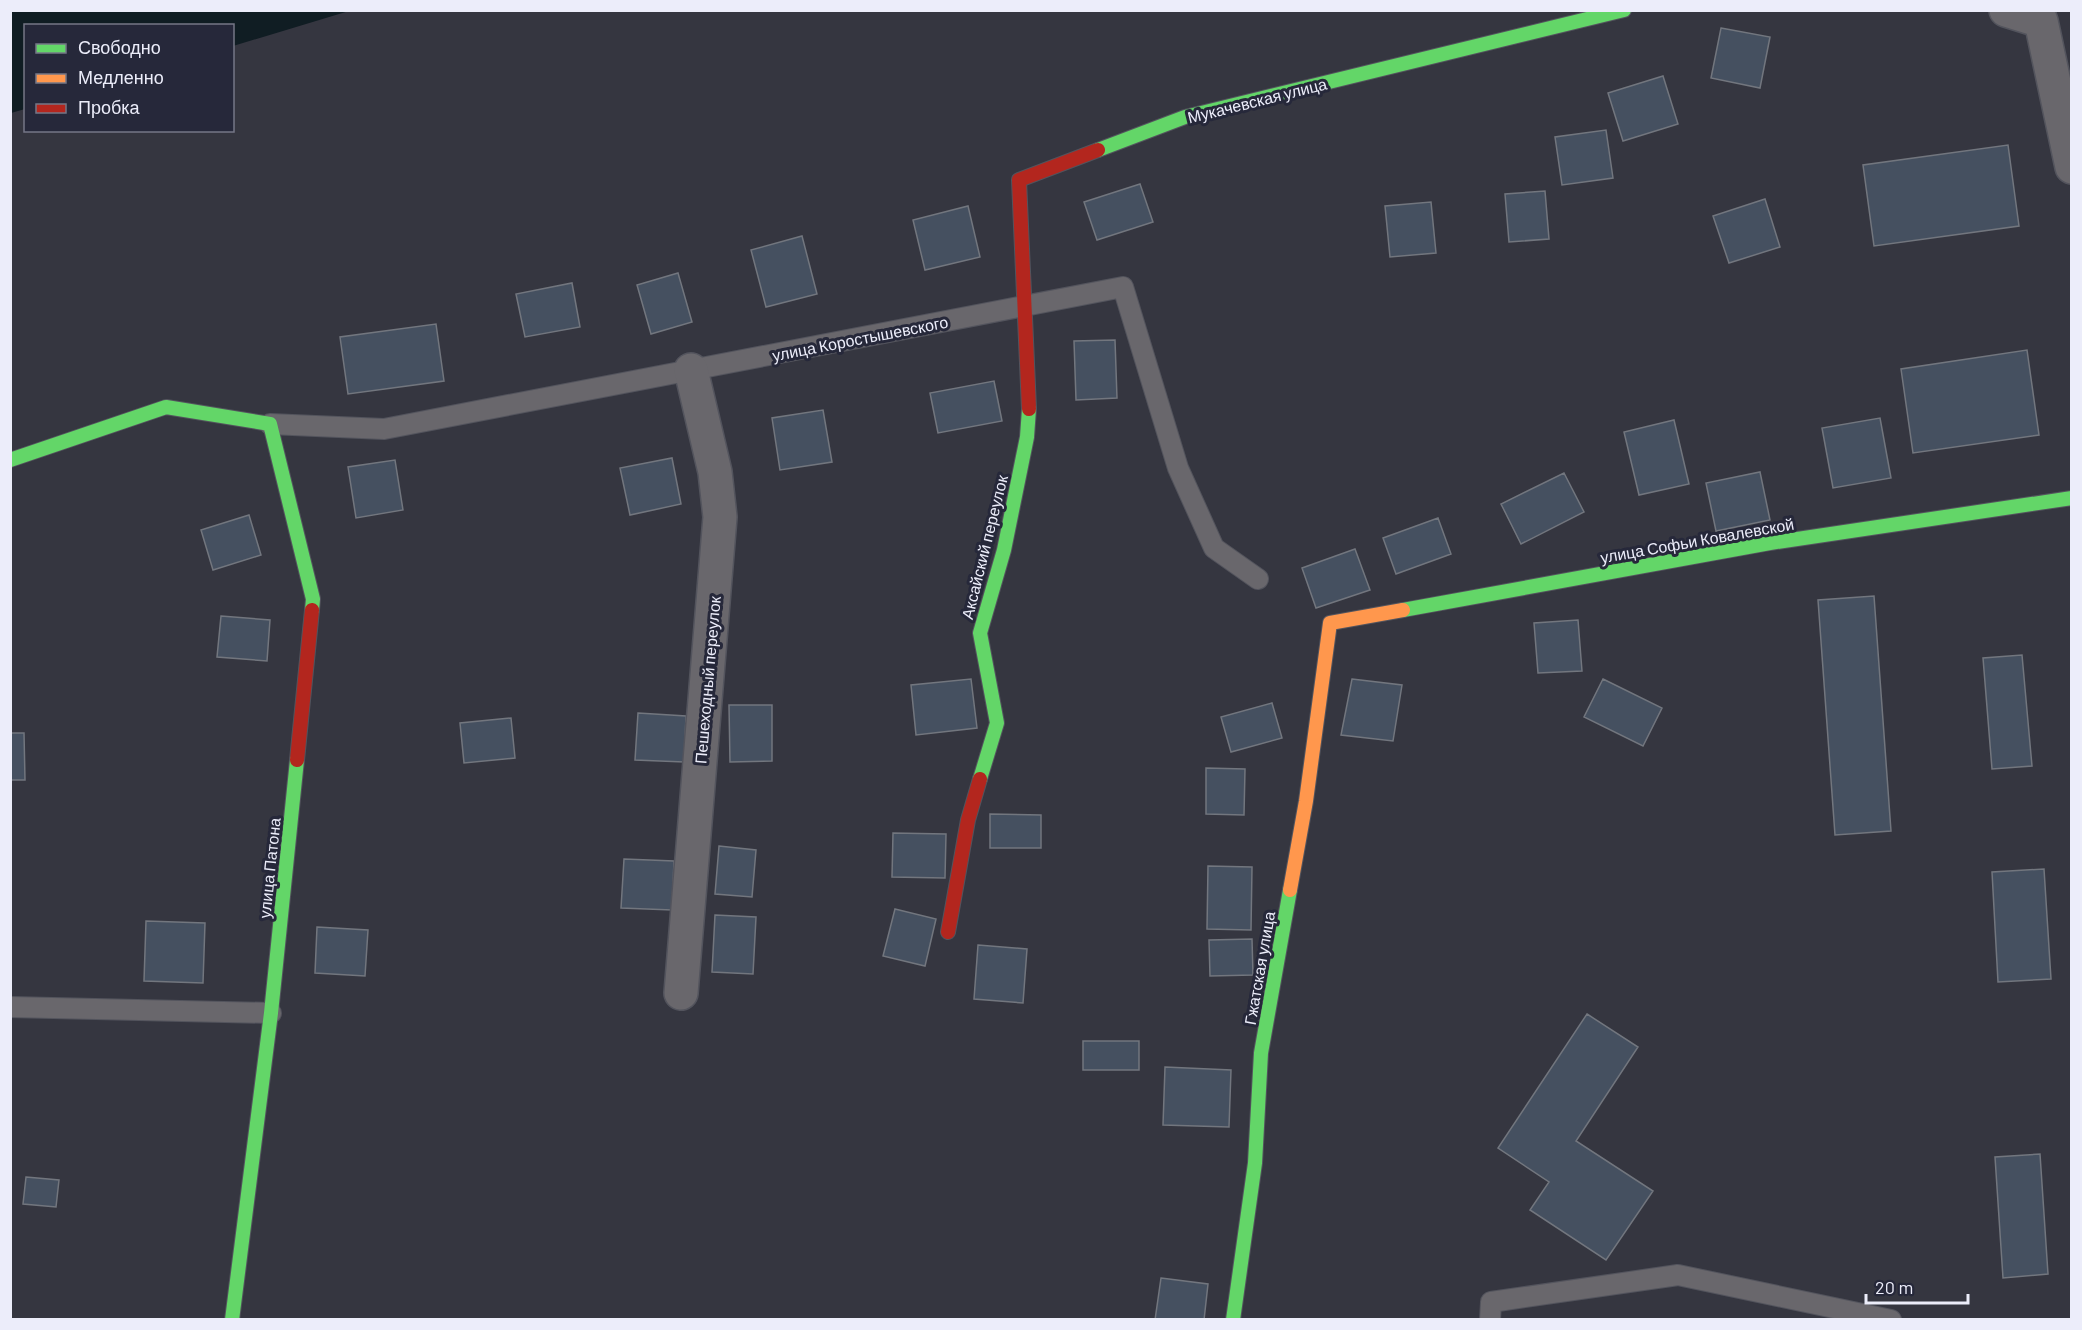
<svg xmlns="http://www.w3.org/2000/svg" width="2082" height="1330" font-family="Barlow,sans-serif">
  <rect width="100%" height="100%" fill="#353640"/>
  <path fill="#101d23" d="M11,10H349V11L233,46L232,26H26L25,109L11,113Z"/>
  <path fill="#455060" stroke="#72767e" stroke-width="1.5" d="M1721,28L1770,37L1760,88L1711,78Z
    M1663,76L1678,124L1623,141L1608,93Z
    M1606,130L1613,178L1562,185L1555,137Z
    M2008,145L2019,226L1874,246L1863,165Z
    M1140,184L1153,222L1097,240L1084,202Z
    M1545,191L1549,239L1509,242L1505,194Z
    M1765,199L1780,247L1729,263L1713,216Z
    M1431,202L1436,253L1390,257L1385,206Z
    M968,206L980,257L925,270L913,220Z
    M802,236L817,294L766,307L751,250Z
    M678,273L692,322L651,334L637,285Z
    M572,283L580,327L525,337L516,294Z
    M436,324L444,381L348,394L340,337Z
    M1115,340L1117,398L1076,400L1074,341Z
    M2027,350L2039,435L1913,453L1901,369Z
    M994,381L1002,421L938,433L930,393Z
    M823,410L832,462L780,470L772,418Z
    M1880,418L1891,478L1833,488L1822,428Z
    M1674,420L1689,484L1639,495L1624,432Z
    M672,458L681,504L630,515L620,468Z
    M395,460L403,510L356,518L348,467Z
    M1760,472L1770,520L1716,531L1706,483Z
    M1564,473L1584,512L1521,544L1501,504Z
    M249,515L261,555L213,570L201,530Z
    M1438,518L1451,554L1396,574L1383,538Z
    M1355,549L1370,590L1316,608L1302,568Z
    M1874,596L1891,831L1835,835L1818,600Z
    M221,616L270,620L267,661L217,657Z
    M1578,620L1582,671L1538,673L1534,623Z
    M2022,655L2032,766L1992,769L1983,658Z
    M971,679L977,728L916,735L911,685Z
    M1352,679L1402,685L1393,741L1341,735Z
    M1603,679L1662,708L1643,746L1584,717Z
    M1272,703L1282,738L1231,752L1221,717Z
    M729,705H772V761L730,762Z
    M638,713L686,716L684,762L635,760Z
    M511,718L515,758L464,763L460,723Z
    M10,733H24L25,780H10Z
    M1206,768L1245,769L1244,815L1206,814Z
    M990,814L1041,815V848H990Z
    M893,833L946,834L945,878L892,877Z
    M719,846L756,850L752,897L715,894Z
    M624,859L674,861L672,910L621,908Z
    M1208,866L1252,867L1251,930L1207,929Z
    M2044,869L2051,979L1998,982L1992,872Z
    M895,909L936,919L925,966L883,956Z
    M715,915L756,917L753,974L712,972Z
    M146,921L205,923L203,983L144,981Z
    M317,927L368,930L365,976L315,973Z
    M1252,939L1253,975L1210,976L1209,940Z
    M978,945L1027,949L1023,1003L974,999Z
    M1587,1014L1638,1047L1576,1141L1653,1191L1606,1260L1530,1210L1549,1182L1498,1148Z
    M1083,1041H1139V1070H1083Z
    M1165,1067L1231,1070L1229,1127L1163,1125Z
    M2040,1154L2048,1274L2003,1278L1995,1157Z
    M26,1177L59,1180L56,1207L23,1204Z
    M1161,1278L1208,1284L1204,1320H1155Z"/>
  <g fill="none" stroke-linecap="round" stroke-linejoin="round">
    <defs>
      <path id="lane" d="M270,424L384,429L1123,287L1178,468L1214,548L1258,579
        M10,1007L271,1013
        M1490,1320L1491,1302L1678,1275L1891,1320"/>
      <path id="street" d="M2006,10L2041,21L2072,167
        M681,993L720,517L715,472L691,370"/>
      <path id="fast" d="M1098,150L1185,117L1624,10
        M10,460L166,407L270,424L313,599L312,610
        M1403,610L1770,543L2072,498
        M980,779L997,723L980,633L1004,550L1027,437L1029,409
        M232,1320L271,1013L297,760
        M1233,1320L1255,1163L1261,1053L1290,890"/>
      <path id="slow" d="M1290,890L1306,801L1330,623L1403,610"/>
      <path id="jam" d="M1029,409L1019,180L1098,150
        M297,760L312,610
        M948,932L968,820L980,779"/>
    </defs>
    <use href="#lane" stroke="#53545d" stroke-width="22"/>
    <use href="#street" stroke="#53545d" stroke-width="36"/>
    <use href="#fast" stroke="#53545d" stroke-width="16"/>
    <use href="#slow" stroke="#53545d" stroke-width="16"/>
    <use href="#jam" stroke="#53545d" stroke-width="16"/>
    <use href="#lane" stroke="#69676c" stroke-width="20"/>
    <use href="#street" stroke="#69676c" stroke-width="33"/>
    <use href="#fast" stroke="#63d668" stroke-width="14"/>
    <use href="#slow" stroke="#ff974d" stroke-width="14"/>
    <use href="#jam" stroke="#b3261e" stroke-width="14"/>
  </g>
  <g text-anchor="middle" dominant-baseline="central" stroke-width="6" stroke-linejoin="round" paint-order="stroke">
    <g font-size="16" fill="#ecedfa" stroke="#26283a">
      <text transform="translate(1257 100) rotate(-14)">Мукачевская улица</text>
      <text transform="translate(860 338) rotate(-11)">улица Коростышевского</text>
      <text transform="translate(1697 540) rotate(-10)">улица Софьи Ковалевской</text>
      <text transform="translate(984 547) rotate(-76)">Аксайский переулок</text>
      <text transform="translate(707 680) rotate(-85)">Пешеходный переулок</text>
      <text transform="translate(269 868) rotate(-84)">улица Патона</text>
      <text transform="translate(1259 968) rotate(-80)">Гжатская улица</text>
    </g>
  </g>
  <rect width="2082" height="1330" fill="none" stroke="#ecedfa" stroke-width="24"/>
  <rect x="24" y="24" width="210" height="108" fill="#26283a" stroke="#757787" stroke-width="1.5"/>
  <rect x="36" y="44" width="30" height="9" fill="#63d668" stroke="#757787" stroke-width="1.5"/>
  <text x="78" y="54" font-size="18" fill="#ecedfa">Свободно</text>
  <rect x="36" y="74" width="30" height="9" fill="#ff974d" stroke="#757787" stroke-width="1.5"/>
  <text x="78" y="84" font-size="18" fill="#ecedfa">Медленно</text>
  <rect x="36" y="104" width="30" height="9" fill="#b3261e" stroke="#757787" stroke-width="1.5"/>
  <text x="78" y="114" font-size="18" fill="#ecedfa">Пробка</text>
  <path d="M1866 1294v9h102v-9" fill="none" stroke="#ecedfa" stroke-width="3"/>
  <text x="1875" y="1294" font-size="18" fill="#ecedfa" stroke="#26283a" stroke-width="4.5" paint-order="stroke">20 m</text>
</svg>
